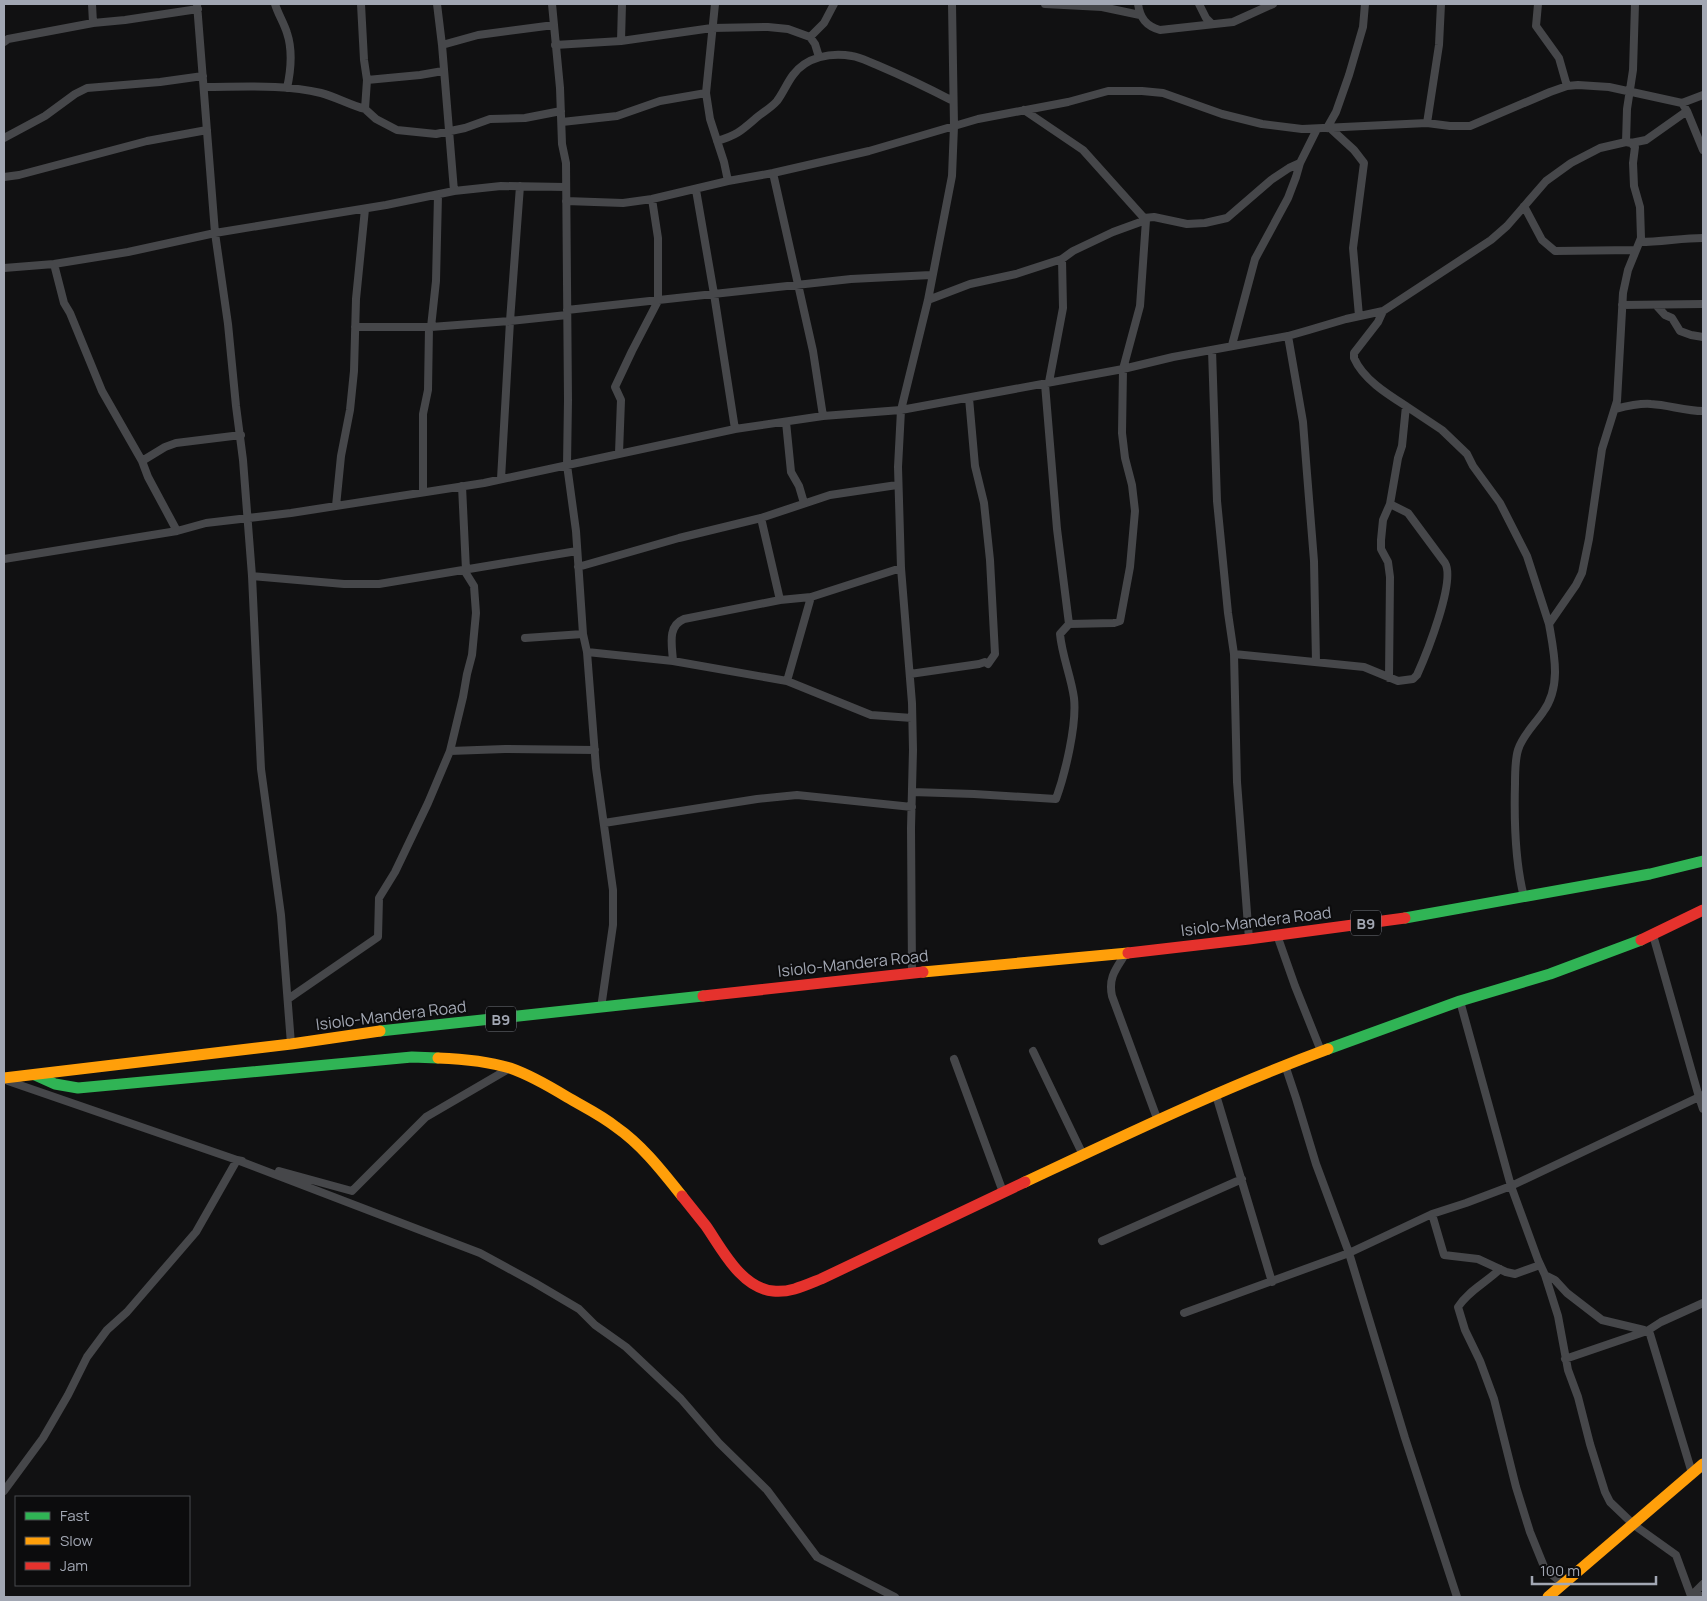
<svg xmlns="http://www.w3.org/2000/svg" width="1707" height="1601" font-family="Manrope,sans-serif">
  <rect width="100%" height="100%" fill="#111112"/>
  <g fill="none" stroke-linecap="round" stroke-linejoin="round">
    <path stroke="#46474a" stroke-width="8" d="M92,4L93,23
      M197,4L215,233L228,324L236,406L243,460L252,576L261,769L281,915L291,1044
      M275,4C278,14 284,23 287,33C293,51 291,70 287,88
      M361,4L364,60L367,80L365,109L376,119L397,130L436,134L465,128L490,119L525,118L561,111
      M437,4L442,45L454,191
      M552,4L560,88L562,144L566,163L568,400L567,465L576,531L583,634L587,652L596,768L613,890V925L601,1008
      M715,4L706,93L710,119L724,162L728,181
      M1045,4L1102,7L1140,15
      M1138,4C1140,18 1146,26 1160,30L1233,22L1273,4
      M1199,4L1206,18L1212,24
      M1538,4L1536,26L1559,58L1567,86
      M810,37L824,23L834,4
      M621,41L622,4
      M4,42L8,39L93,23L125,20L198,9
      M442,45L478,35L554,25
      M555,45L621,41L712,28L768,27L788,29L810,37L815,44L819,57
      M367,80L420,75L443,71
      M204,87C243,87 284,84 321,93C336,97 350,105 365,109
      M1024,110L1083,150L1144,218
      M1687,111L1703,150
      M562,122L617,116L660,101L706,93
      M1427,123L1439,45L1441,4
      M1327,128L1336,112L1349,75L1363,27L1365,4
      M1330,128L1354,150L1364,163L1353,248L1359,316
      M4,138L45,116L75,94L87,88L160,82L203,76
      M717,141C737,135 741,131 756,118C763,112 771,108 777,101C783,93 787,83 793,75C806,57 831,52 852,56C860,57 869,62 877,65C903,76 928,88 953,101
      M1626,142L1627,109L1633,70L1635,4
      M773,173L813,351L823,416
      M4,177L19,175L147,141L207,130
      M696,190L714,294L735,429
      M566,201L623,203L652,199L728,181L773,173L869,151L978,119L1068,102L1108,91H1142L1163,93L1222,114L1262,124L1302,129L1427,123L1450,126H1470L1550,92L1567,86L1578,85L1609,87L1682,103L1703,95
      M1524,206L1542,240L1555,251L1635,250
      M1640,242C1661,242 1682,238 1703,238
      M54,264L64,303L70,313L102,391L142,461L148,477L177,531
      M4,268L54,264L128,252L215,233L386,205L454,191L501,186L565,187
      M928,300L970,284L1016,274L1062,259L1073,251L1113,232L1146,220L1144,218L1154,217L1187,224L1205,223L1227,218L1271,180L1289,168L1300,163
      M1622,305L1703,304
      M1656,305L1665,315L1672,318L1680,331L1691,335L1703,337
      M567,310L851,279L931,275
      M1383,311L1378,322L1354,353V358C1363,379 1387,394 1406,406L1402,446L1398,458L1390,504L1383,520L1381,540V549L1388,562L1390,577L1389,678
      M355,327H431L510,321L567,315
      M431,327L436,281L438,195
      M1288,336L1303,422L1306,461L1314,561L1316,662
      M1232,345L1255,259L1288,198L1296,177L1300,163L1317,129
      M1212,350L1217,501L1228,613L1234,654L1237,782L1249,939
      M1049,382L1063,308L1062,259
      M1045,384L1057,529L1069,624
      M1406,406L1442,430L1467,454L1473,466L1500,503L1527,556L1549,624
      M1615,409C1627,406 1639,403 1651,404C1669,405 1685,411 1703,411
      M786,422L791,472L799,486L804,503
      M619,453L621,400L615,387L632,351L658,301V238L652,199
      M142,461L165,447L176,443L241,435
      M501,479L510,321L520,186
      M462,486L466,570
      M423,491V414L428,390L429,327
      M336,506L341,456L350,410L354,371L356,299L365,209
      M761,518L780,600
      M4,559L177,531L206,523L291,513L484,483L735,429L823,416L901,410L1123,369L1173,357L1288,336L1309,330L1346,319L1383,311L1491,240L1507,226L1546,181L1571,163L1600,148L1626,142L1631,143L1646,140L1687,111L1682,103
      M578,567L679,538L761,518L830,495L897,485
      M252,576L344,584H379L577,551
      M525,638L583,634
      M587,652L673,661L787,681L871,715L912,718
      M1234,654L1364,667L1398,681L1413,679L1417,675C1426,655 1456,581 1445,563L1408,513L1390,504
      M673,661C672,645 667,626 684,619L780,600L811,597L901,568
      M910,674L979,664L985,662L988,664L995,654L990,560L984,503L975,466L969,398
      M787,681L811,597
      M450,751L505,749L595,750
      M912,792L974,794L1056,799C1065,774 1077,725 1074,698C1071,676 1062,656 1060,634L1069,624L1114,623L1120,621L1130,567L1135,511L1132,485L1125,458L1122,433L1123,369L1140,306L1146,220
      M604,823L757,799L797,795L912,807
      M1524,897C1515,862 1514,820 1515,784C1515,772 1515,760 1518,750C1522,736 1535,724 1543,712C1562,686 1554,653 1549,624L1576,585L1582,573L1589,539L1602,449L1617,401L1623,293L1628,270L1641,238L1640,207L1634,186L1633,163L1635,147L1631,143
      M1277,935L1295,986L1321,1051
      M1653,935L1699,1097L1511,1186L1538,1260L1545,1275L1555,1280L1567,1293L1602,1320L1644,1330L1650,1334L1692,1473
      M1126,953C1116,969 1108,977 1112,996L1158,1121
      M912,973L911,828L913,750L912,703L901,568L898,467L901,410L928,300L952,176L954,126L952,4
      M288,999L378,937L379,898L395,872L428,803L450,751L463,697L467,674L472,655L476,613L474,586L464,570
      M1033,1051L1083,1155
      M954,1059L1003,1192
      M1285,1065L1296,1098L1316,1164L1349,1253L1405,1438L1457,1597
      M8,1081L237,1160L480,1253L535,1283L579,1309L595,1325L626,1347L681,1399L719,1443L767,1490L817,1557L895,1597
      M1216,1095L1272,1282
      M1703,1095L1699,1097L1703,1109
      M279,1171L352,1191L426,1117L510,1068
      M1432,1214L1444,1255L1478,1259L1506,1272L1515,1274L1540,1265
      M1102,1241L1242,1179
      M1500,1269C1487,1282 1468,1291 1458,1307L1465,1330L1480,1361L1494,1399L1516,1487L1530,1532L1545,1569L1563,1584
      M1545,1275L1558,1316L1568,1370L1578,1397L1590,1444L1605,1492L1610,1502L1634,1525L1676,1555L1691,1596
      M1184,1313L1349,1253L1432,1214L1466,1203L1511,1186L1460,1001
      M1565,1359L1647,1331L1661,1322L1703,1303
      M4,1491L43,1438L68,1395L87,1357L107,1330L127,1312L196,1232L237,1160L242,1161
      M1703,1584L1691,1596H1703"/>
    <path stroke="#30b455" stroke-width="11" d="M1405,918L1650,874L1703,861
      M380,1031L703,996
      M1328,1049L1460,1001L1550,974L1641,940
      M35,1075L55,1084L78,1088L412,1057L438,1058"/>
    <path stroke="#ff9f0a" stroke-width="11" d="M923,972L1128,953
      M438,1058C462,1059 487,1061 510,1068C530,1075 549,1086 567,1097C584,1107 601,1115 616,1127C642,1145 662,1171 682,1196
      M4,1078L291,1044L380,1031
      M1025,1182C1125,1135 1225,1087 1328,1049
      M1548,1597L1703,1464"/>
    <path stroke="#e5322d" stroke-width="11" d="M1641,940L1703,910
      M1128,953L1249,939L1405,918
      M703,996L923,972
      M682,1196C690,1206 698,1216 706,1226C722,1249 741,1288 773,1291C790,1293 806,1285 821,1279L1025,1182"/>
  </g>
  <g text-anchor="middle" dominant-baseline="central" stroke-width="4" stroke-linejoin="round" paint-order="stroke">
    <g fill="#0c0c0d" stroke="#757881" stroke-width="1">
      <rect x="1351" y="910.5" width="30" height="25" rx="4"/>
      <rect x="486" y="1006.5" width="30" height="25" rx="4"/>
    </g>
    <g font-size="15" font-weight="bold" fill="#a2a7b3">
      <text x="1366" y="923">B9</text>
      <text x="501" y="1019">B9</text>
    </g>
    <g font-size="16" fill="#a2a7b3" stroke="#0c0c0d">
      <text transform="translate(1256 921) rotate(-7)">Isiolo-Mandera Road</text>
      <text transform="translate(853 963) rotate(-6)">Isiolo-Mandera Road</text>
      <text transform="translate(391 1015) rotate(-7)">Isiolo-Mandera Road</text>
    </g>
  </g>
  <rect width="1707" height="1601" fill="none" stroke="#a2a7b3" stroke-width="10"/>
  <rect x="15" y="1496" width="175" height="90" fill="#0c0c0d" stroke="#484a4f"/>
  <rect x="25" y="1512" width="25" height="8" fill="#30b455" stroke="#484a4f"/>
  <text x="60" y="1521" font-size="15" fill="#a2a7b3">Fast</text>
  <rect x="25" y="1537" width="25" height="8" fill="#ff9f0a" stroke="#484a4f"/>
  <text x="60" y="1546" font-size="15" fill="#a2a7b3">Slow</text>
  <rect x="25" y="1562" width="25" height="8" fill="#e5322d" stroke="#484a4f"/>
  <text x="60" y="1571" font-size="15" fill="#a2a7b3">Jam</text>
  <path d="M1532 1576v8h124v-8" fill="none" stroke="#a2a7b3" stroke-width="2.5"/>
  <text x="1540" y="1576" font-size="15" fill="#a2a7b3" stroke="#0c0c0d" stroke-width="4" paint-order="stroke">100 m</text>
</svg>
